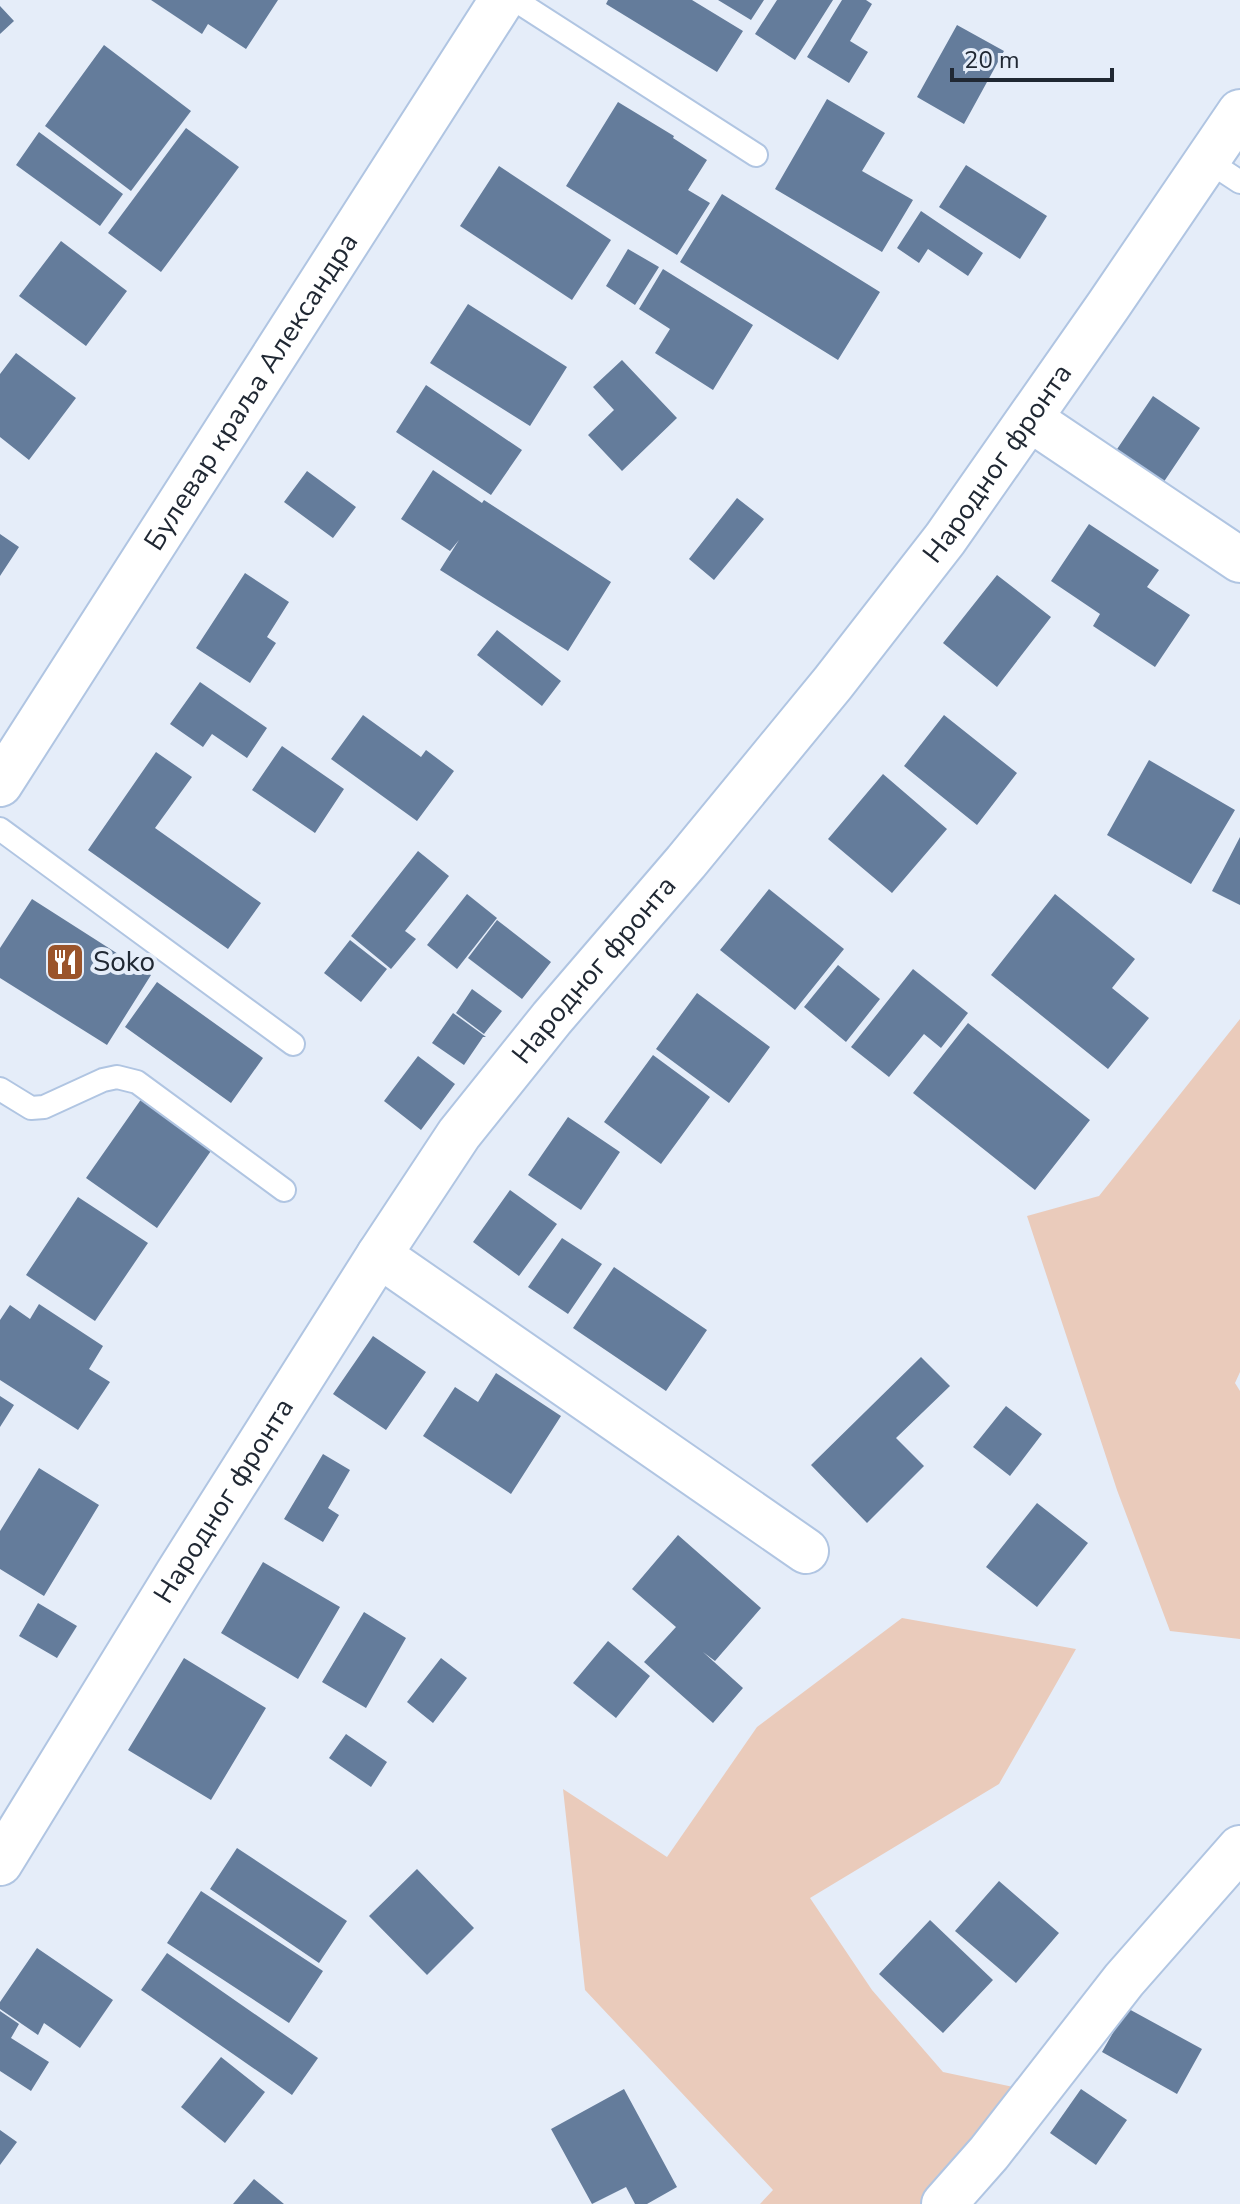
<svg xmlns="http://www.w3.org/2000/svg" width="1240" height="2204" font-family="'Nunito Sans',sans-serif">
  <rect width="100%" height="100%" fill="#e5edf9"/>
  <path fill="#eacbbb" d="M1240,1019V1372L1235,1383L1240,1391V1639L1170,1631L1117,1490L1027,1216L1099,1196Z
    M902,1618L1076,1649L999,1784L810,1898L872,1990L943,2072L1037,2092L942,2204H760L773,2190L585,1990L563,1789L667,1857L757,1727Z"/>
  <path fill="#647c9b" d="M151,0H278L246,49L208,24L202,34Z
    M608,0H692L743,31L717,72L606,4Z
    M718,0H764L751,20Z
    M777,0H833L795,60L755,34Z
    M842,0H866L872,4L850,41L868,52L849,83L807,57Z
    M0,6L14,21L0,34Z
    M957,25L1004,51L964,124L917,97Z
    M104,45L191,111L131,191L45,126Z
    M827,99L885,133L862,171L913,200L882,252L775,189Z
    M618,102L674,136L673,138L707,160L688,190L710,203L677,255L566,186Z
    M186,128L239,167L161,272L108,233Z
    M39,132L123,194L100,226L16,165Z
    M966,165L1047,216L1020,259L939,207Z
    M499,166L611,240L572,300L460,226Z
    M722,194L880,292L838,360L680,262Z
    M921,211L983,253L968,276L928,249L919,263L897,248Z
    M61,241L127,291L86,346L19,296Z
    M628,249L659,267L635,305L606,286Z
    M663,269L753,325L713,390L655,353L670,329L639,309Z
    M468,304L567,367L530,426L430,363Z
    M16,353L76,398L29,460L0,437V374Z
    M622,360L677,418L622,471L588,435L614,410L593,387Z
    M426,385L522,450L491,495L396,432Z
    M1153,396L1200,428L1159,489L1111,458Z
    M433,470L482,503L484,500L611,582L568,651L440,570L459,540L450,551L401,519Z
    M307,471L356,507L333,538L284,502Z
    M737,498L764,519L714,580L689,559Z
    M1089,524L1159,570L1147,587L1190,615L1155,667L1093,626L1100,614L1051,581Z
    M0,534L19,547L0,576Z
    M245,573L289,602L267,637L276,643L250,683L196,648Z
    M997,575L1051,617L997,687L943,643Z
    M497,630L561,681L542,706L477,655Z
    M200,682L267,728L247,758L212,734L203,747L170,724Z
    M363,715L421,757L426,750L454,771L417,821L331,759Z
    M944,715L1017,773L977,825L904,766Z
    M282,746L344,789L315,833L252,790Z
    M156,752L192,777L155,828L261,903L228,949L88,850Z
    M1149,760L1235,810L1191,884L1107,835Z
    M883,774L947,829L892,893L828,839Z
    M1240,837V905L1212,891Z
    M418,851L449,876L405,931L416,939L391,969L351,936Z
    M769,889L844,949L795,1010L720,950Z
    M467,894L497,918L457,969L427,945Z
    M1055,894L1135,959L1112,988L1149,1018L1108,1069L991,975Z
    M32,899L151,975L107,1045L0,978V948Z
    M497,920L551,962L522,999L468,958Z
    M350,940L387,969L361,1002L324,973Z
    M838,965L880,999L846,1042L804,1007Z
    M913,969L968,1013L941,1048L924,1034L889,1077L851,1047Z
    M157,982L263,1058L231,1103L125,1027Z
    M472,989L502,1011L484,1034L456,1013Z
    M697,993L770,1047L729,1103L656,1049Z
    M453,1013L486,1037H483L464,1065L432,1043Z
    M968,1023L1090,1120L1035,1190L913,1093Z
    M653,1055L710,1097L661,1164L604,1122Z
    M418,1056L455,1084L421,1130L384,1101Z
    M142,1098L213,1148L157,1228L86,1178Z
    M568,1117L620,1152L581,1210L528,1175Z
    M510,1190L557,1224L519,1276L473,1242Z
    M78,1197L148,1243L95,1321L26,1275Z
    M562,1238L602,1264L568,1314L528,1287Z
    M614,1267L707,1330L666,1391L573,1328Z
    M39,1304L103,1346L89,1369L110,1382L78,1430L0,1380V1320L10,1305L30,1319Z
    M373,1336L426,1372L386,1430L333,1394Z
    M921,1357L950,1386L896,1438L924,1466L867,1523L811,1465Z
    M496,1373L561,1416L511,1494L423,1436L455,1387L478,1402Z
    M0,1396L14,1405L0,1427Z
    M1006,1406L1042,1434L1010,1476L973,1447Z
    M323,1454L350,1470L328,1508L339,1515L323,1542L284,1519Z
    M39,1468L99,1505L44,1596L0,1569V1531Z
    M1037,1503L1088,1543L1037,1607L986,1567Z
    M678,1535L761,1608L715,1661L703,1652L743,1688L713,1723L644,1662L676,1627L632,1589Z
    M263,1562L340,1607L298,1679L221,1633Z
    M38,1603L77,1626L57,1658L19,1636Z
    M364,1612L406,1638L366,1708L322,1682Z
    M608,1641L650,1676L616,1718L573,1683Z
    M184,1658L266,1708L211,1800L128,1750Z
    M441,1658L467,1678L433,1723L407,1702Z
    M346,1734L387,1762L371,1787L329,1758Z
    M237,1848L347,1921L319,1963L210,1889Z
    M417,1869L474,1928L427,1975L369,1916Z
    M999,1881L1059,1933L1016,1983L955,1931Z
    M201,1891L323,1971L289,2023L167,1943Z
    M930,1920L993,1980L943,2033L879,1974Z
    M37,1948L113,2000L80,2048L44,2023L38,2035L0,2009V2002Z
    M167,1953L318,2058L292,2095L141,1990Z
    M1127,2008L1202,2049L1177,2094L1102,2052Z
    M0,2011L19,2024L11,2038L49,2062L31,2091L0,2071Z
    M221,2057L265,2092L225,2143L181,2107Z
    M624,2089L677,2187L647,2204H635L626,2187L592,2204L551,2129Z
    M1081,2089L1127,2120L1096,2165L1050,2133Z
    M0,2130L17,2142L0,2165Z
    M254,2179L284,2204H233Z"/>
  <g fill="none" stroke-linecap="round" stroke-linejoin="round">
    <defs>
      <path id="lane" d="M515,0L756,155
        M1208,161L1240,182
        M0,829L293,1044
        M0,1089L31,1108L44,1107L103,1080L117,1077L137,1082L284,1190"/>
      <g id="street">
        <path d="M1030,419L1240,560"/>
        <path d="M379,1255L806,1551"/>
        <path id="s1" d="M0,1863L178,1573L379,1255L459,1134L552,1018L686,862L833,683L945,539L1108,306L1240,112"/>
        <path d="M944,2204L989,2153L1124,1980L1240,1848"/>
      </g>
      <g id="secondary">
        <path id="s2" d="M0,784L502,0"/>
      </g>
    </defs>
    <use href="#lane" stroke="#b0c5e2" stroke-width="26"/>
    <use href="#street" stroke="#b0c5e2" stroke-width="48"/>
    <use href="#secondary" stroke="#b0c5e2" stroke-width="48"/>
    <use href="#lane" stroke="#fff" stroke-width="22"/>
    <use href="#street" stroke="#fff" stroke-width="44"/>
    <use href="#secondary" stroke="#fff" stroke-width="44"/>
  </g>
  <defs>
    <symbol id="restaurant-square" viewBox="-11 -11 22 22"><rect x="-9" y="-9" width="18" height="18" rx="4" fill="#9a542b" stroke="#e5edf9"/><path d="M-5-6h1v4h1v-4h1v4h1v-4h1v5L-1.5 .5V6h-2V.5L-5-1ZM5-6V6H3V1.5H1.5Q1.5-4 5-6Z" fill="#fff"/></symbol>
  </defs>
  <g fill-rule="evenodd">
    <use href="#restaurant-square" x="43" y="940" width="44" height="44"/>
  </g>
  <g text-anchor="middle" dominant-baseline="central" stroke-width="8" stroke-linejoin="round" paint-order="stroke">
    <g font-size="28" fill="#202833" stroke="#e5edf9">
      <text stroke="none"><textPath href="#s2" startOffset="466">Булевар краља Александра</textPath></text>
      <text stroke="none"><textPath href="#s1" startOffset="1722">Народног фронта</textPath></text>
      <text stroke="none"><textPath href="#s1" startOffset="1074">Народног фронта</textPath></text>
      <text stroke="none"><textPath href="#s1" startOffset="426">Народног фронта</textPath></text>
    </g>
    <g font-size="28" fill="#202833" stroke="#e5edf9" text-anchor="start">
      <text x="93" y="962">Soko</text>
    </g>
  </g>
  <path d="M952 68v12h160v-12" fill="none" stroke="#202833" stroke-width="4"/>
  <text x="964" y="68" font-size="24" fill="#202833" stroke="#e5edf9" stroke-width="6" paint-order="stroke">20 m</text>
</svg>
